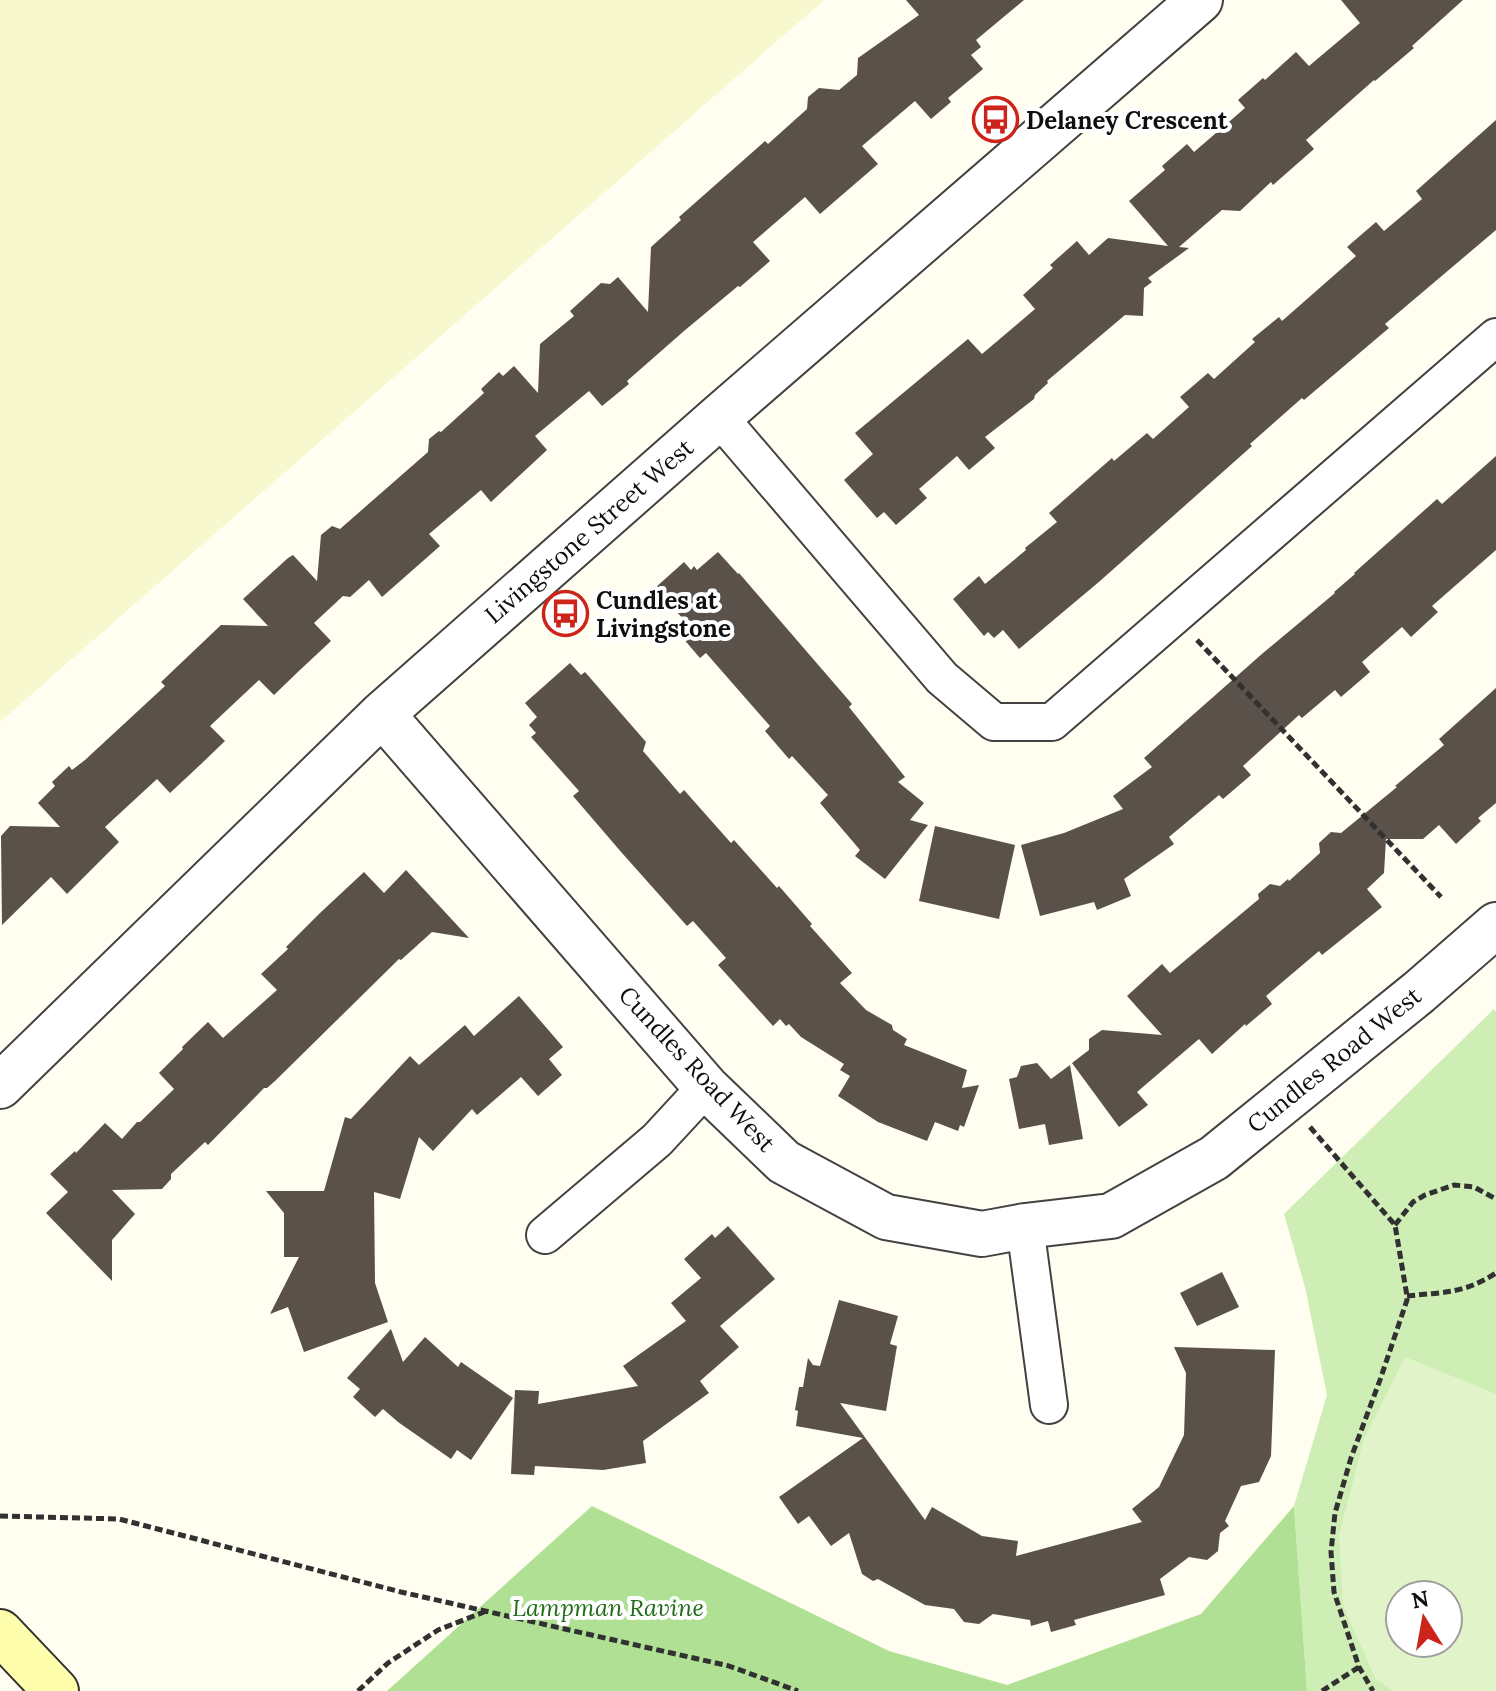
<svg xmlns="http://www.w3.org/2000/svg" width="1496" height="1691" font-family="Lora,serif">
  <rect width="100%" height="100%" fill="#fffef1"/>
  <path fill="#f8f8ce" d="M0,0H824L0,722Z"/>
  <path fill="#ceeeb6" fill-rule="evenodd" d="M1494,1009L1496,1012V1691H1307L1294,1506L1327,1395L1305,1287L1284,1214ZM1400,1595H1448V1643H1400Z"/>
  <path fill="#afe094" d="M592,1506L889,1651L1007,1685L1201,1614L1294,1506L1307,1691H387Z"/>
  <path fill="#e1f4c9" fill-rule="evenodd" d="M1405,1357L1496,1394V1691H1393L1375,1678L1343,1605L1339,1535L1364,1439ZM1400,1595H1448V1643H1400Z"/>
  <path fill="#59514a" d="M906,0H1024L976,40L981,47L971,55L983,69L948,98L951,102L931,119L915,101L862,146L878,164L820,214L805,197L753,242L770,261L740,287L738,286L684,331L627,381L629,384L602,406L589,391L535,436L547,450L491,502L481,490L429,534L440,546L382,597L369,580L350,597L343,596L314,623L331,641L301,669L274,695L259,680L210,726L225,741L200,765L170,793L157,779L105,827L119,842L67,894L51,877L2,925L1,836L10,826L60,827L38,803L55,786L52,782L69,766L72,770L85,760L165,686L161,682L221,625L268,626L243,599L288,558L293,555L317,581L321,535L332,526L340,529L428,452L429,439L439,431L441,432L484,393L481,389L499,372L503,376L514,366L538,393L540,344L574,316L570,311L601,283L610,284L618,277L648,312L651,247L681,220L679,217L765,141L768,144L807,109L808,97L819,88L839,90L857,75L858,58L919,15Z
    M1341,0H1463L1412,46L1414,48L1375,81L1374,80L1306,140L1314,149L1273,185L1271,182L1240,211L1222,210L1179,247L1189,248L1148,278L1152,282L1144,288L1143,316L1125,315L1047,381L1048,383L1035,395L1034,399L985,437L995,448L969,470L957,456L919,489L927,498L896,525L884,512L877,518L844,480L873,454L855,433L968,339L982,354L1035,309L1023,295L1053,268L1050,265L1077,241L1089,255L1108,238L1168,246L1129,201L1165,170L1162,166L1187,144L1194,152L1245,108L1238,100L1263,78L1265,80L1296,52L1309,66L1360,23Z
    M1496,120V230L1385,324L1389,328L1304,400L1302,398L1250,444L1252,446L1100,581L1019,649L1003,630L994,638L988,632L984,636L953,599L979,576L985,584L1026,550L1025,548L1057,522L1049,513L1112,458L1114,461L1147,433L1153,439L1189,407L1180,397L1208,373L1214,379L1255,342L1252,339L1279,317L1282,321L1356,256L1347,247L1376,222L1384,231L1422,199L1416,191Z
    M1496,456V550L1432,606L1438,612L1411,637L1402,627L1362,662L1370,672L1341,697L1335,690L1302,718L1299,715L1243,766L1251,775L1223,799L1219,795L1169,837L1174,844L1124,879L1131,896L1097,910L1094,902L1040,916L1021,845L1064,833L1123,809L1113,796L1152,767L1144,758L1263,653L1335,593L1334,592L1355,574L1354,573L1437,499L1442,504Z
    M718,552L738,574L739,573L852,704L849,707L905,777L898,782L924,803L910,820L928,825L885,879L855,856L860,850L820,803L828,795L792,756L789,759L765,731L770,726L706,653L700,658L675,629L685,621L655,588L684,562L691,570L694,566L697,570Z
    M570,663L581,675L585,672L646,742L643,751L680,794L684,790L731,843L734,840L777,888L779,886L812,924L810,926L852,973L840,983L866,1010L892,1025L893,1030L907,1039L904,1045L967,1070L962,1088L979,1085L964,1127L960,1125L958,1131L935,1122L927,1141L878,1122L838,1096L850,1076L840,1070L844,1064L801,1037L789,1024L786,1026L780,1019L773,1026L718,965L726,958L693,921L687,926L622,853L573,796L579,791L531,737L536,733L529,725L537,717L525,703Z
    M1496,688V803L1478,818L1481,821L1456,844L1439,825L1423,839H1386L1384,873L1367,889L1382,907L1322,955L1319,951L1266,996L1272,1004L1246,1026L1245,1024L1212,1054L1199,1039L1137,1092L1148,1105L1119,1127L1072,1063L1089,1050V1039L1102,1030L1162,1035L1127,996L1162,964L1170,973L1259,899L1258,894L1270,884L1280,886L1288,879L1289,881L1320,853L1319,843L1331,832L1341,833L1397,787L1395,786L1444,745L1439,739Z
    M935,826L1015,845L999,919L919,901Z
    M406,870L469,938L432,932L401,960L399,959L275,1081L267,1088H264L208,1145L205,1142L171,1174V1179L162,1189L112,1190L135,1214L112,1240V1281L46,1213L68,1192L50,1174L75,1151L76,1153L105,1123L122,1139L137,1122H140L174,1089L159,1073L183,1049L182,1047L208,1022L223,1038L277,990L261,974L288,949L286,947L320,913L364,872L384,893Z
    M519,996L563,1047L549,1059L562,1075L538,1096L521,1077L477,1115L472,1109L433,1151L419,1137L400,1199L374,1192L375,1283L388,1322L304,1352L288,1307L270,1314L299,1257H284V1213L266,1191H324L345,1117L351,1119L410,1056L419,1065L465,1025L474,1036Z
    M1037,1063L1051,1079L1070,1065L1083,1139L1049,1145L1045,1124L1019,1129L1009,1079L1017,1077L1021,1066Z
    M728,1226L775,1279L720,1326L739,1347L700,1381L709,1393L643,1441L646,1463L603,1470L535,1466L534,1475L511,1474L515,1390L539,1391L538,1404L638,1386L623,1366L686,1321L671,1303L701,1278L684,1259L712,1234L715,1238Z
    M1222,1272L1239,1307L1197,1326L1180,1293Z
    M839,1300L898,1316L890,1344L897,1346L886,1411L840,1403L925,1520L932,1507L982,1536L1018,1541L1016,1556L1142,1522L1132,1509L1159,1487L1184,1435L1186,1373L1174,1347L1275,1350L1271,1456L1259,1482L1241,1486L1225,1521L1229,1526L1220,1533L1218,1551L1207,1560L1189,1557L1160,1579L1165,1595L1074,1620L1076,1625L1051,1632L1048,1621L1031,1626L1030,1620L993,1614L979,1624L964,1622L954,1609L925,1605L878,1579L873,1581L862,1574L849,1533L831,1546L809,1516L798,1524L779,1497L863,1438L796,1426L798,1411L795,1410L799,1387H803L808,1358L813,1365L820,1366Z
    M391,1329L403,1362L425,1337L458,1367L461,1362L513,1398L471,1460L457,1450L451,1459L398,1422L383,1409L375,1417L353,1397L360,1389L347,1378Z"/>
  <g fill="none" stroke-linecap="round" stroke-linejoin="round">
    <defs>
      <path id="minor" d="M719,417L942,678L994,722H1052L1496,337
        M1025,1226L1049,1405
        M545,1235L657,1140L706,1087"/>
      <path id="tertiary" d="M382,714L706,1087L784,1162L886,1217L982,1234L1025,1226L1111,1216L1214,1158L1419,992L1496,925
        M0,1086L382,714L719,417L1200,0"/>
      <path id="secondary" d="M0,1632L56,1691"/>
    </defs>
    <use href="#minor" stroke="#424242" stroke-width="40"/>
    <use href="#tertiary" stroke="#424242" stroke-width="48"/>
    <use href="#secondary" stroke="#313131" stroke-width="48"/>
    <path stroke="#313131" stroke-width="5" stroke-dasharray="8 4" stroke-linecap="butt" d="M1197,640L1441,897
      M1310,1127L1395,1225L1407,1296V1300L1380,1380L1351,1458L1335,1513L1331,1552L1334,1592L1359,1667L1373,1691
      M1395,1225L1413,1202L1425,1195L1454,1185L1474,1187L1496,1199
      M1407,1296C1444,1292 1463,1294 1496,1273
      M0,1516L119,1519L401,1592L729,1666L798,1691
      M358,1691L388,1663L438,1630L484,1612
      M1322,1691L1359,1667"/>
    <use href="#minor" stroke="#fff" stroke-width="36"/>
    <use href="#tertiary" stroke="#fff" stroke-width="44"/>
    <use href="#secondary" stroke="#fffeac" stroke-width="44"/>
  </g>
  <defs>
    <symbol id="bus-ring" viewBox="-11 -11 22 22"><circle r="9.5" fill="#fff" stroke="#cc231a" stroke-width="1.5"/><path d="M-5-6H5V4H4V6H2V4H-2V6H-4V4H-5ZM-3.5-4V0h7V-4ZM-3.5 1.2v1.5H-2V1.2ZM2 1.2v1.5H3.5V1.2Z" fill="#cc231a"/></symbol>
  </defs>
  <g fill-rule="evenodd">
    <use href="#bus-ring" x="970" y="94" width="51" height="51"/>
    <use href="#bus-ring" x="540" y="588" width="51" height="51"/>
  </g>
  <g text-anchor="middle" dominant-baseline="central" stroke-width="8" stroke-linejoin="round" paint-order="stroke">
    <g font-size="24" font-weight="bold" fill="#0f0f0f" stroke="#fff" text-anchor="start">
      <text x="1026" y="120">Delaney Crescent</text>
      <text x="596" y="600">Cundles at<tspan x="596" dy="28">Livingstone</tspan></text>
    </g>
    <g font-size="24" fill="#0f0f0f" stroke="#fff">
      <text transform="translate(589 531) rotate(-41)">Livingstone Street West</text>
      <text transform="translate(1334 1060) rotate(-39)">Cundles Road West</text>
      <text transform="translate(697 1069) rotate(47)">Cundles Road West</text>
    </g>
    <g font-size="24" font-style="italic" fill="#226d19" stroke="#fff">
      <text x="608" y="1607">Lampman Ravine</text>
    </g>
  </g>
  <g transform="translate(1424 1619) rotate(349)"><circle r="38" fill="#ffffff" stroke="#9f9f9f" stroke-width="2"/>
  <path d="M0-6L14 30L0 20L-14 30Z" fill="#cc231a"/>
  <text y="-12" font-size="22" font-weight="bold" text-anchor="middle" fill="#0f0f0f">N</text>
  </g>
</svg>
